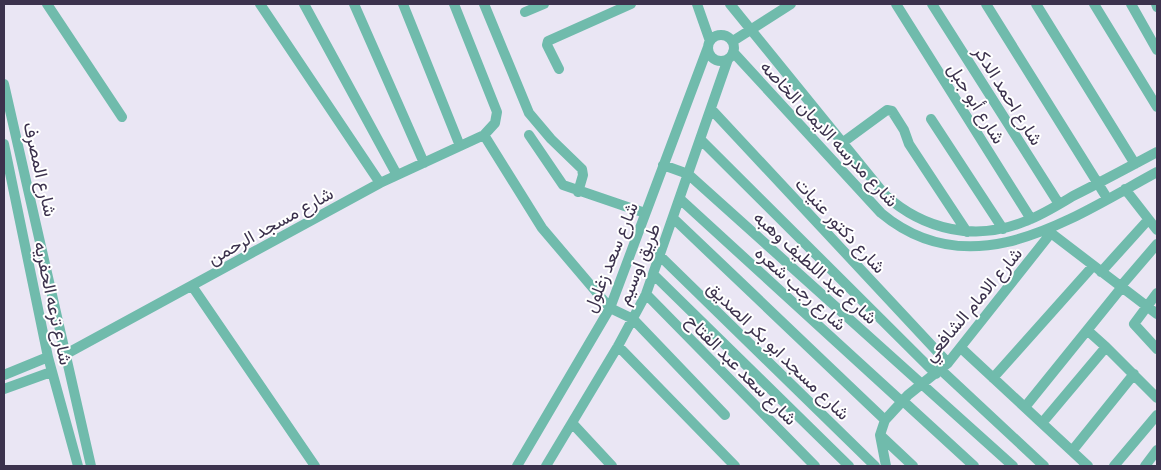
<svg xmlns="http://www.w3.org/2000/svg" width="1161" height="470" font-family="Manrope,Vazirmatn,sans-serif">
  <rect width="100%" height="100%" fill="#eae6f4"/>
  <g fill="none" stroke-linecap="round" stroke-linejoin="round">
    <path stroke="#70bbac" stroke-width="10" d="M47,4L122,117
      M260,4L380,183
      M304,4L397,175
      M354,4L424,163
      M403,4L460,146
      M484,4L529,113L551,139L582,169L583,175L578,192
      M697,4L710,41
      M730,4L885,195C924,230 976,242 1026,221C1042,215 1058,205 1073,196C1101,182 1129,167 1157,152
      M896,4L1031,219
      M932,4L1059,204
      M986,4L1107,198
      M1036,4L1135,164
      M1094,4L1157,107
      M1131,4L1157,50
      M1156,4L1157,7
      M525,12L544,4
      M708 48a13 13 0 1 1 26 0a13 13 0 1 1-26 0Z
      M733,41L791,4
      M733,52L881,213C972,289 1072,218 1157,172
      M559,69L547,45L548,41L631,4
      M4,84L91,466
      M711,109L948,363
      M931,119L1003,229
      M484,135L542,228L610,308L633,319L725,415
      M529,135L563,185L645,213
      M700,139L936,374
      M842,143L887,110L892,111L904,130L909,144L967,232
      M4,144L48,357L78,466
      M663,165L688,174L1013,466
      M1125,189L1157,230
      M680,199L901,401
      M673,218L885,420
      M1047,230L1157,314
      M660,256L875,466
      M1101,272L1148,220
      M653,274L849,466
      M192,286L315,466
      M1121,286L1157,244
      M1157,293L1134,324L1157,349
      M646,294L815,466
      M1087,330L1106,347
      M618,346L735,466
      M961,348L1088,466
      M66,354L380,183L484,135L495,123L497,112L454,4
      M941,370L1044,466
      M4,375L48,357
      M993,378L1093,266
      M4,389L51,372
      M902,400L974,466
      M1025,407L1122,287
      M572,423L612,466
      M1042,423L1106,347L1157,398
      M880,435L913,466
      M1072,451L1134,374
      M517,466L610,308L708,47
      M546,466L618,346L646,294L728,59
      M886,466L880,435L885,420L908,395L948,363L1051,233
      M1114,466L1157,415
      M1145,466L1157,450"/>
  </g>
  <g text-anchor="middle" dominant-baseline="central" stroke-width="4" stroke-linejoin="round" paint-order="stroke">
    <g font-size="18" fill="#3c324d" stroke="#fff">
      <text transform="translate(1009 95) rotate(58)">شارع احمد الدكر</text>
      <text transform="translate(977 103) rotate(58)">شارع أبو جبل</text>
      <text transform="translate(830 133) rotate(47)">شارع مدرسه الايمان الخاصه</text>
      <text transform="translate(41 169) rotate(77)">شارع المصرف</text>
      <text transform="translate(270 225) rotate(-29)">شارع مسجد الرحمن</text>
      <text transform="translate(841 225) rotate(47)">شارع دكتور عنيات</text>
      <text transform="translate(610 257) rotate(-68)">شارع سعد زغلول</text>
      <text transform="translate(638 264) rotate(-68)">طريق اوسيم</text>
      <text transform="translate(816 267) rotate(42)">شارع عبد اللطيف وهبه</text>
      <text transform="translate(801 288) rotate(42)">شارع رجب شعره</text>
      <text transform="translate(54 303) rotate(78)">شارع ترعه الحفريه</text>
      <text transform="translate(972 304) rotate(-50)">شارع الامام الشافعي</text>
      <text transform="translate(779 350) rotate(44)">شارع مسجد ابو بكر الصديق</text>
      <text transform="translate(742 369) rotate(45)">شارع سعد عبد الفتاح</text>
    </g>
  </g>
  <rect width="1161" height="470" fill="none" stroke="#3c324d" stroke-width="10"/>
</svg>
